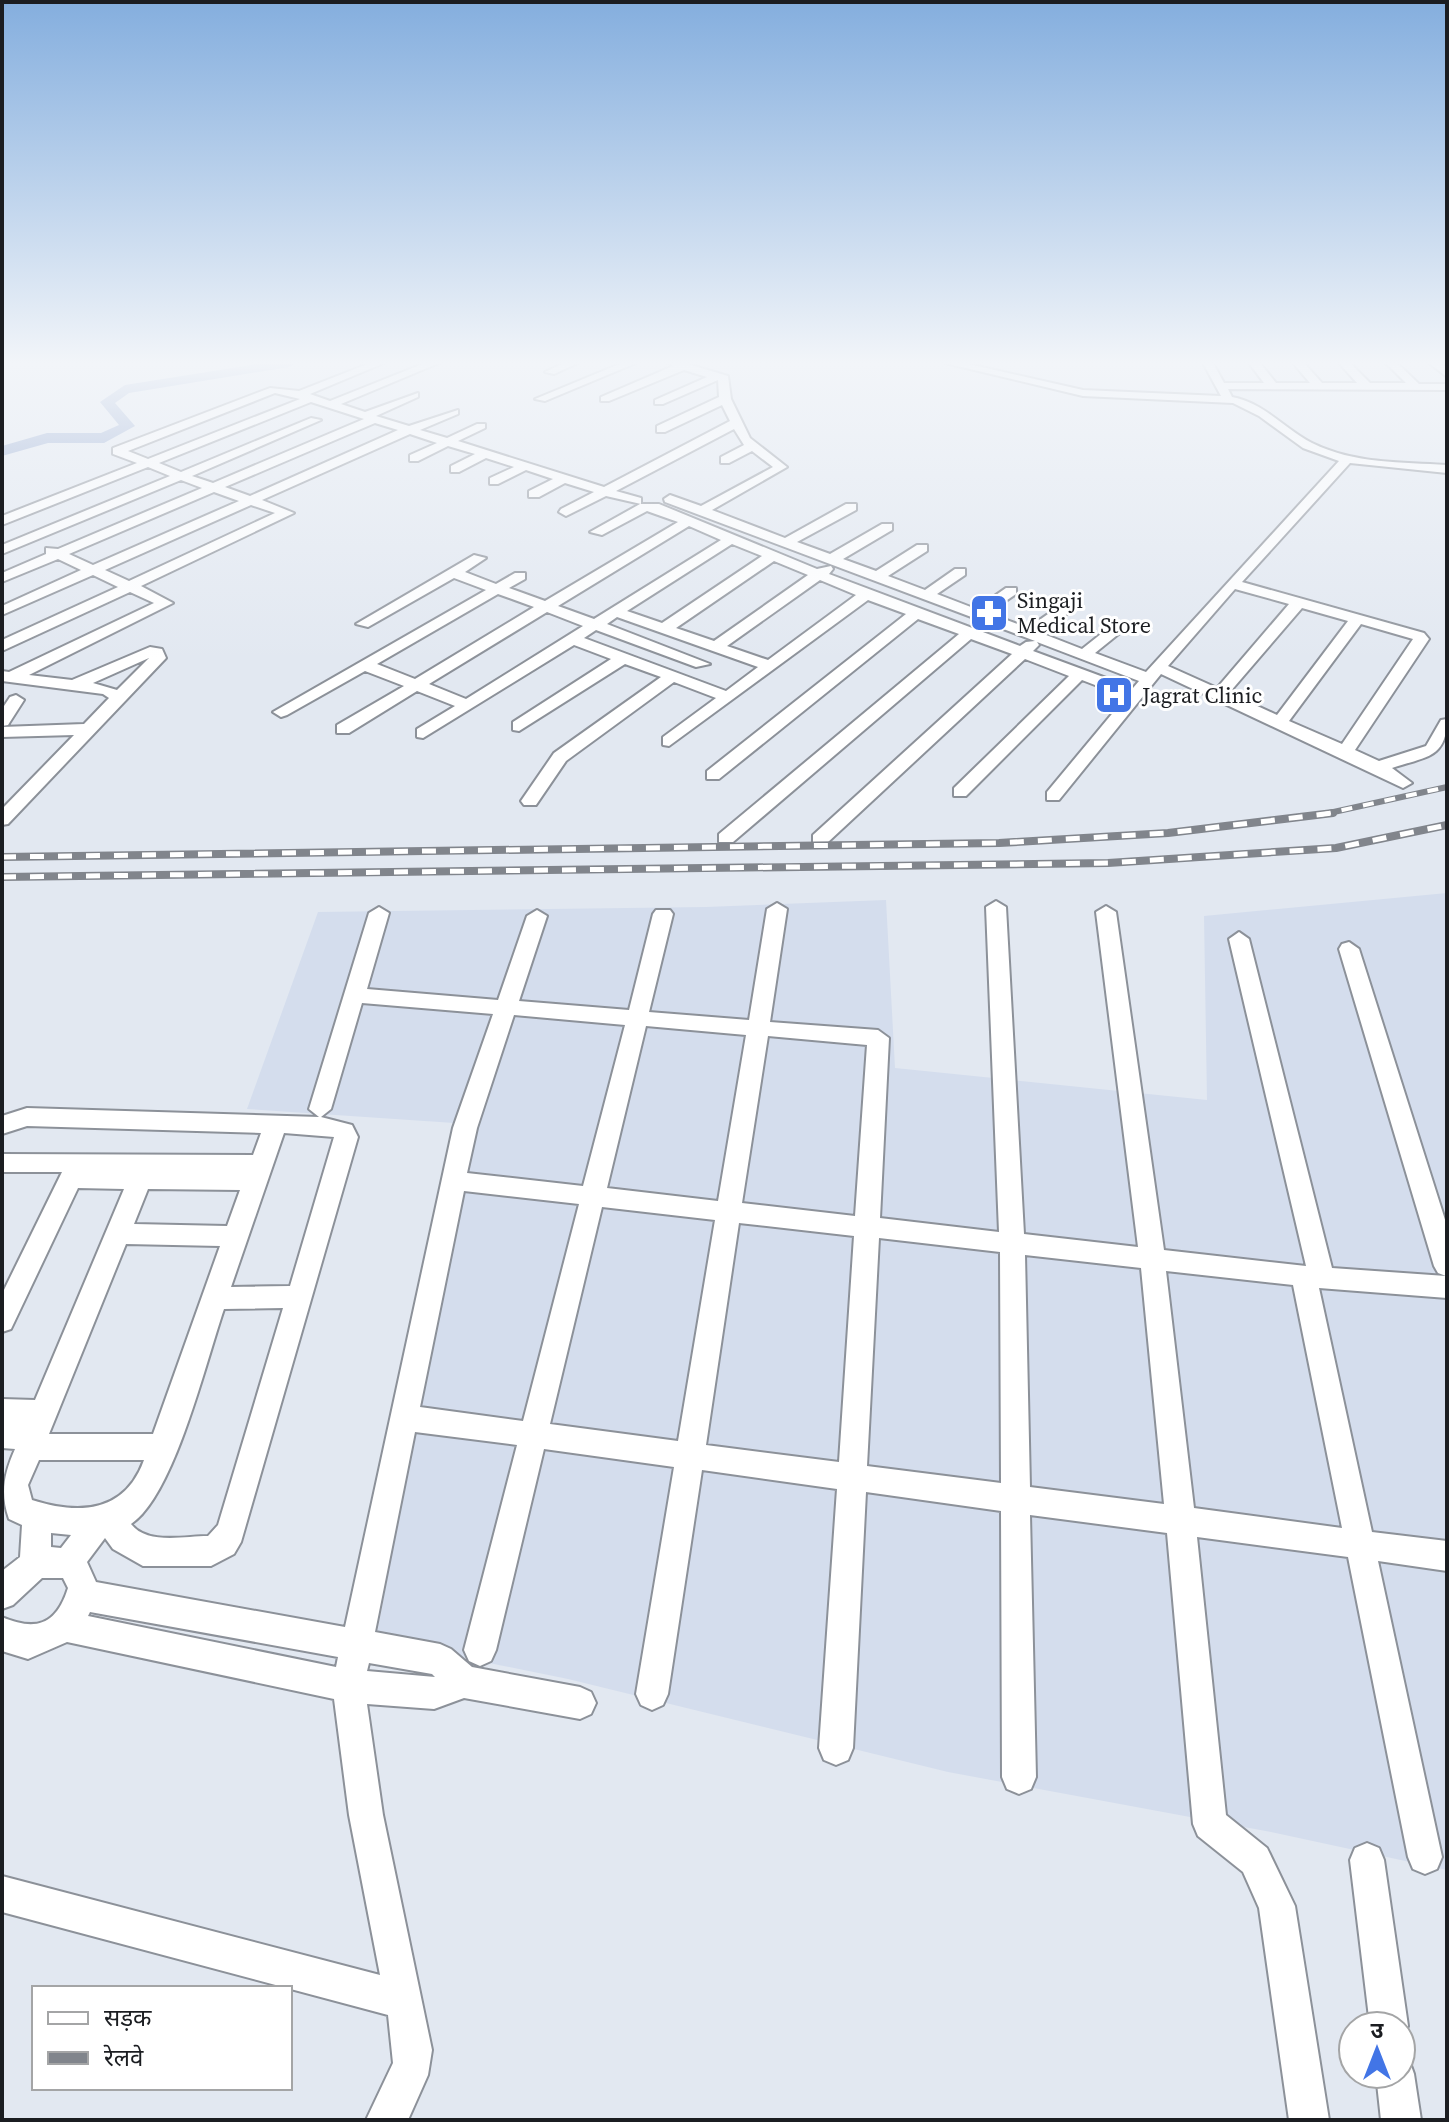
<svg xmlns="http://www.w3.org/2000/svg" width="1449" height="2122" font-family="'Source Serif 4','Noto Sans Devanagari',serif">
  <rect width="100%" height="100%" fill="#e2e8f1"/>
  <path fill="#d4dded" d="M1447,893V1870L1271,1832L948,1772L568,1679L376,1640L469,1124L247,1109L318,912L706,907L886,900L895,1068L1207,1100L1204,916Z"/>
  <g fill="none" stroke-linecap="round" stroke-linejoin="round">
    <path fill="#8ea4ce" fill-rule="evenodd" d="M264,363H296L289,367L129,393L115,403L135,426L104,443H48L2,456V446L47,433H101L119,425L100,402L125,385Z"/>
    <defs>
      <path id="minor" d="M370,363H384L310,394L330,401L425,363H439L341,404L365,412L418,393V397L376,416L409,426L458,410V414L420,430L447,438L477,424H485V428L458,441L604,487L730,421L722,405L665,432H657V426L719,397L718,380L663,404H655V400L707,377L684,370L609,401H601V397L673,366L668,363H684L728,376L731,399L750,438L787,467L712,510L785,538L846,504H856V510L797,542L830,554L882,524H892V530L843,559L876,571L917,545H927V551L888,576L925,590L955,569H965V575L937,594L976,609L1006,588H1016V594L988,613L1028,628L1061,605H1071V611L1041,633L1082,649L1116,622H1126V628L1095,653L1146,672L1339,461L1303,448L1259,416L1233,403L1083,396L945,363H964L1083,390L1221,396L1203,363H1213L1224,383H1264L1249,363H1260L1276,383H1310L1293,363H1304L1322,383H1357L1339,363H1350L1370,383H1406L1386,363H1397L1419,384H1447V390L1228,389L1232,397C1265,403 1284,429 1312,443C1354,464 1402,462 1447,465V473L1350,463L1242,582L1424,633L1429,639L1355,750L1379,761L1426,746L1441,720L1447,719C1447,759 1424,757 1392,768L1412,783L1403,788L1161,674L1059,800H1047V792L1126,697L1082,680L966,796H954V788L1069,676L1025,659L827,843H813V835L1012,654L971,639L733,842H719V834L959,634L918,619L719,779H707V771L906,614L868,600L669,746L663,745V737L716,698L674,682L566,761L536,805H524L521,801L554,753L661,677L625,664L519,731L513,730V722L611,659L574,645L423,738L417,737V729L455,706L417,691L349,733H337V725L404,686L365,671L287,715L281,717L273,712L486,590L454,578L368,627L356,624L474,555L486,558L465,572L496,584L515,573H525V579L509,588L545,601L678,522L647,511L602,535L590,532L640,504H659L817,569L831,566L833,569L829,574L1020,646L1026,642L1035,641L665,502L664,499L670,495L701,506L773,467L752,451L729,463H721V457L744,445L734,429L616,491L641,498V504L606,496L566,516L559,512L561,509L594,492L565,483L539,497H529V491L553,479L526,470L498,484H490V478L514,467L486,458L459,472H451V466L475,454L448,446L418,461H410V455L437,443L410,434L262,500L294,513L141,586L173,603L29,675L72,680L150,647L162,649L166,658L8,824L2,825V809L74,735L2,737V727L84,724L109,698L103,694L2,681V671L9,672L154,603L130,592L2,651V640L118,587L93,575L2,615V606L81,570L58,559L2,582V573L46,554V548L58,549L202,488L181,480L2,554V545L170,476L148,467L2,525V516L137,463L113,454V448L270,388L299,391ZM275,393L300,399L148,459L128,451ZM311,402L364,419L213,483L192,476L321,420L311,418L181,472L159,463ZM375,423L398,430L250,496L225,487ZM214,492L239,501L93,565L69,554ZM251,505L275,513L129,581L105,570ZM689,526L721,540L594,619L558,606ZM732,544L762,556L662,623L627,611ZM774,561L808,575L714,641L676,628ZM820,580L856,595L768,660L727,646ZM1235,589L1289,604L1217,688L1168,666ZM498,594L534,607L415,679L377,664ZM1302,608L1348,621L1277,715L1229,693ZM547,612L583,626L466,699L429,684ZM617,617L758,667L726,691L584,638L596,630L696,667L710,664L607,624ZM1361,624L1413,639L1342,744L1289,721ZM1037,642L1139,681L1133,688L1033,651L1039,645ZM149,658L117,690L93,683Z
        M564,363H578L554,374L545,372Z
        M622,363H636L545,401L535,399Z
        M1429,363H1440L1447,368V377Z
        M16,695L24,700L8,725L2,726V709L10,697Z
        M996,901L1006,907L1024,1234L1138,1247L1096,912L1106,906L1116,912L1164,1250L1306,1266L1229,939L1239,932L1249,939L1332,1268L1446,1276L1438,1273L1434,1266L1339,949L1342,944L1349,942L1359,949L1447,1226V1298L1319,1288L1372,1532L1447,1541V1571L1378,1561L1442,1857L1437,1869L1425,1874L1413,1869L1408,1857L1348,1557L1197,1537L1226,1815L1267,1848L1295,1906L1329,2120H1289L1259,1908L1243,1872L1198,1836L1193,1824L1167,1533L1030,1515L1036,1777L1031,1789L1019,1794L1007,1789L1002,1777L1001,1511L866,1492L853,1748L848,1760L836,1765L824,1760L819,1748L837,1489L702,1470L668,1694L663,1705L652,1710L641,1705L636,1694L674,1467L544,1449L496,1650L491,1661L480,1666L469,1661L464,1650L517,1445L415,1432L375,1632L440,1644L451,1649L472,1667L580,1687L591,1692L596,1703L591,1714L580,1719L464,1698L434,1709L367,1704L383,1815L432,2050L428,2075L408,2120H366L393,2063L388,2015L2,1912V1876L380,1975L349,1815L334,1699L67,1642L28,1659L2,1651V1617C35,1631 56,1626 68,1588L63,1578H42L13,1605L2,1609V1571L20,1557L22,1525L9,1519C0,1493 4,1474 15,1449L2,1448V1399L35,1400L124,1189L78,1188L11,1329L2,1332V1294L62,1172H2V1154L253,1155L261,1133L27,1126L2,1134V1116L27,1108L319,1117L309,1109L369,913L379,907L389,913L367,989L498,1000L527,916L537,910L547,916L519,1001L629,1010L653,914L656,910H670L673,914L649,1012L749,1020L767,909L777,903L787,909L770,1022L878,1030L889,1038L880,1218L999,1232L986,907ZM362,1003L493,1014L453,1128L345,1627L96,1582L87,1562L105,1538L113,1549L143,1566H211L234,1554L241,1542L358,1137L352,1125L321,1117L331,1109ZM514,1015L625,1025L583,1186L467,1173L477,1128ZM646,1026L746,1035L718,1201L607,1188ZM768,1036L867,1045L855,1216L742,1203ZM284,1133L334,1137L290,1286L231,1287ZM148,1189L240,1190L227,1226L134,1224ZM464,1191L579,1204L523,1421L420,1407ZM602,1207L715,1220L678,1441L550,1424ZM739,1223L854,1236L839,1462L706,1445ZM879,1238L1000,1252L1001,1483L867,1466ZM126,1244L220,1246L153,1434H49ZM1025,1255L1141,1268L1164,1504L1030,1487ZM1166,1271L1293,1285L1342,1528L1194,1508ZM283,1308L218,1525L208,1536C184,1536 147,1545 131,1524C174,1496 206,1361 224,1309ZM39,1460H144C125,1513 79,1515 32,1500L28,1485ZM51,1533L71,1535L61,1548L51,1547ZM90,1612L338,1657L336,1667L88,1616ZM369,1663L432,1674L435,1677L367,1671Z
        M1367,1843L1379,1848L1384,1860L1408,2026L1401,2040V2026H1370L1350,1860L1355,1848Z
        M1401,2057L1409,2060L1414,2074L1421,2120H1381L1376,2074H1401Z"/>
    </defs>
    <use href="#minor" stroke="#8c9199" stroke-width="4"/>
    <use href="#minor" fill="#fff" fill-rule="evenodd"/>
    <defs>
      <path id="rail-far1" d="M1320,815L1447,787"/>
      <path id="rail" d="M2,857L999,843L1168,833L1333,813
        M2,877L1108,863L1336,848L1447,825"/>
    </defs>
    <use href="#rail-far1" stroke="#81858c" stroke-width="6"/>
    <use href="#rail" stroke="#81858c" stroke-width="8"/>
    <use href="#rail-far1" stroke="#fff" stroke-width="4" stroke-dasharray="11" stroke-linecap="butt"/>
    <use href="#rail" stroke="#fff" stroke-width="5" stroke-dasharray="14" stroke-linecap="butt"/>
  </g>
  <linearGradient id="sky" x2="0" y2="1"><stop stop-color="#84aede"/><stop offset="0.55" stop-color="#f2f5f9"/><stop offset="1" stop-color="#f2f5f9" stop-opacity="0"/></linearGradient>
  <rect width="1449" height="660" fill="url(#sky)"/>
  <defs>
    <symbol id="pharmacy-square" viewBox="-11 -11 22 22"><rect x="-9" y="-9" width="18" height="18" rx="4" fill="#4275e6" stroke="#fff"/><path d="M-2-6h4v4h4v4h-4v4h-4v-4h-4v-4h4Z" fill="#fff"/></symbol>
    <symbol id="hospital-square" viewBox="-11 -11 22 22"><rect x="-9" y="-9" width="18" height="18" rx="4" fill="#4275e6" stroke="#fff"/><path d="M-5-5h3v3.5h4V-5h3V5h-3V1.5h-4V5h-3Z" fill="#fff"/></symbol>
  </defs>
  <g fill-rule="evenodd">
    <use href="#pharmacy-square" x="967" y="591" width="44" height="44"/>
    <use href="#hospital-square" x="1092" y="673" width="44" height="44"/>
  </g>
  <g text-anchor="middle" dominant-baseline="central" stroke-width="6" stroke-linejoin="round" paint-order="stroke">
    <g font-size="22" fill="#1b1d21" stroke="#fff" text-anchor="start">
      <text x="1017" y="600">Singaji<tspan x="1017" dy="25">Medical Store</tspan></text>
      <text x="1142" y="695">Jagrat Clinic</text>
    </g>
  </g>
  <rect width="1449" height="2122" fill="none" stroke="#1b1d21" stroke-width="8"/>
  <rect x="32" y="1986" width="260" height="104" fill="#ffffff" stroke="#a4a5a6" stroke-width="2"/>
  <rect x="48" y="2012" width="40" height="12" fill="#ffffff" stroke="#a4a5a6" stroke-width="2"/>
  <text x="104" y="2026" font-size="24" fill="#1b1d21">सड़क</text>
  <rect x="48" y="2052" width="40" height="12" fill="#81858c" stroke="#a4a5a6" stroke-width="2"/>
  <text x="104" y="2066" font-size="24" fill="#1b1d21">रेलवे</text>
  <g transform="translate(1377 2050)"><circle r="38" fill="#ffffff" stroke="#a4a5a6" stroke-width="2"/>
  <path d="M0-6L14 30L0 20L-14 30Z" fill="#4275e6"/>
  <text y="-12" font-size="22" font-weight="bold" text-anchor="middle" fill="#1b1d21">उ</text>
  </g>
</svg>
